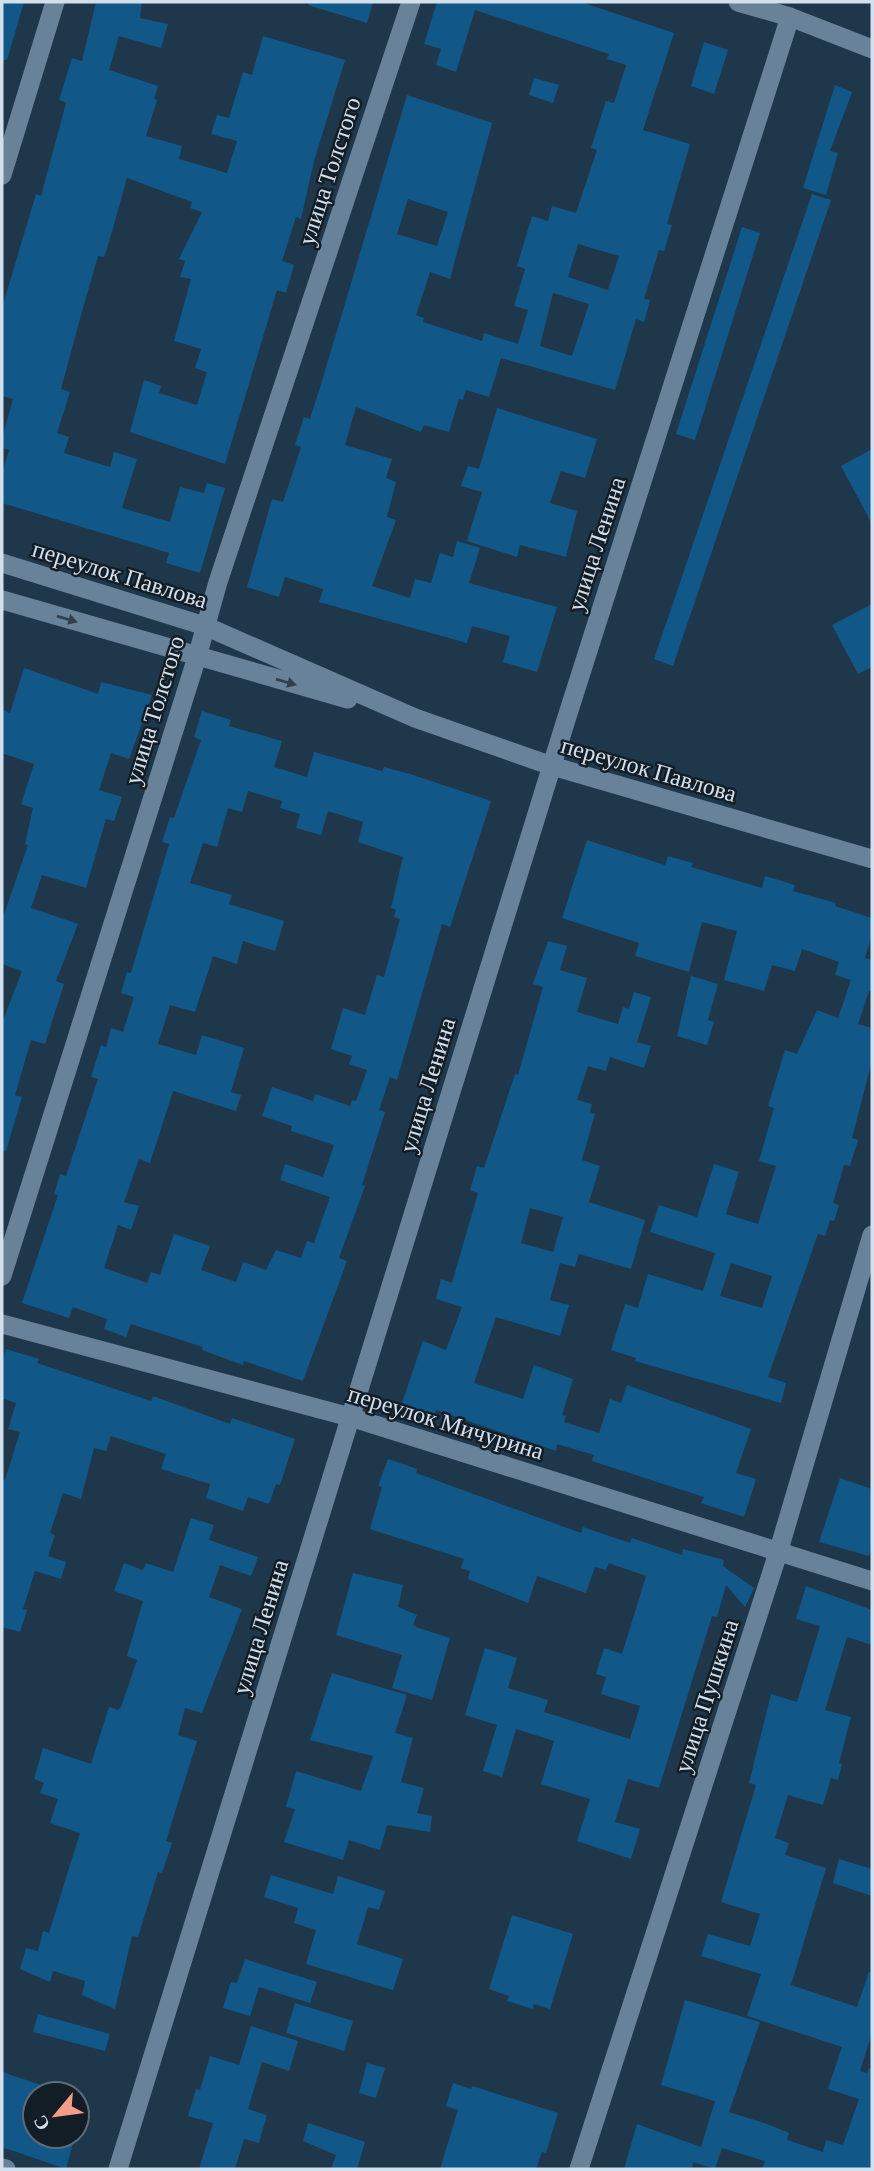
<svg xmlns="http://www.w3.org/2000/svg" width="874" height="2171" font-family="'Crimson Pro',serif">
  <rect width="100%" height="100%" fill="#1f374b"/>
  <path fill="#115889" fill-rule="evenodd" d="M2,2H24L7,60H2Z
    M96,2H142L140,18L168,24L161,48L119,36L109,70L158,86L154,99L157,100L146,136L182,146L179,159L227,173L237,141L211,134L217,115L229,118L243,72L252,75L263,36L345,60L314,161L301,219L296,217L282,261L294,265L286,293L277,290L225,464L130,432L144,380L161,386L159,393L197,405L207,372L195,368L201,349L174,341L191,279L180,277L185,261L179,259L202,212L190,208L192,202L127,178L109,242L104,257L98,256L81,315L61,389L70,392L57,433L69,437L64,453L110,467L114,452L137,459L122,508L170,522L180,487L204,493L207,483L225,488L200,573L166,563L169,553L2,503V474L9,450L2,448V438L13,399L2,396V308L36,194L41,196L66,103L59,100L72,58L82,61Z
    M309,2H373L367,23L308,5Z
    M437,2H581L674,33L643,130L690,144L667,224L672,225L664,251L659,250L644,299L650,300L644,322L636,319L615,390L501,358L489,397L466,390L463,400L459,399L449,432L424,425L421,432L356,407L345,445L392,459L386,478L396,482L387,517L396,520L372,586L410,598L415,579L431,583L440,553L453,557L457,541L480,548L469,583L557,607L537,672L503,662L510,636L472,626L467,643L319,602L323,589L285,577L279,597L247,587L272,499L283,502L301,447L295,445L304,417L310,419L322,381L407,95L492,123L450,279L430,272L416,315L424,318L423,322L482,341L484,333L518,344L528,310L514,306L525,269L517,266L532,216L548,221L552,206L576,213L597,150L591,148L606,101L614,103L626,65L607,59L609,54L475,10L456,72L436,65L441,49L424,44ZM408,199L448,212L437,246L397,234ZM578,244L619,256L608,290L568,277ZM553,293L589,304L572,356L540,346Z
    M704,42L728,50L714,94L691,86Z
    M534,78L559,85L553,103L529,95Z
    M835,85L852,92L830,151L838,153L826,195L803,188Z
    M812,194L831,200L673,666L654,659Z
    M742,227L760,233L695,440L676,434Z
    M497,408L597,439L585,478L561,471L550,503L577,511L566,557L520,545L517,557L467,541L482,492L461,486L468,466L479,469Z
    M872,449V524L841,466Z
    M872,604V667L858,674L832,625Z
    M24,668L98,694L101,682L152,695L129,759L111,753L99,790L122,797L114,821L106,819L86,888L42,875L31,908L78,924L56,981L64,984L45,1044L31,1040L15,1095L22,1097L6,1151L2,1150V1023L22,971L2,964V920L28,845L25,844L33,808L21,804L34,764L2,753V710L10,713Z
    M202,711L231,720L229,726L282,741L274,767L307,777L314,752L382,771L384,767L410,774L491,801L450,927L442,924L397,1080L390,1077L379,1110L385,1112L362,1185L365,1186L339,1258L347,1261L303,1381L244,1361L243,1365L202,1350L203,1347L131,1324L126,1337L104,1329L107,1319L73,1307L69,1318L22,1303L58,1195L54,1194L60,1174L66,1176L98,1079L91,1077L101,1045L106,1047L111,1028L123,1032L134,997L121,993L127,972L131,973L169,844L162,842L170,817L174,818L201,740L194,737ZM248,791L282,801L280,808L300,814L296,828L321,835L328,811L363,822L358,842L403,857L391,908L396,910L394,917L400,919L384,977L377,975L365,1015L343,1008L331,1049L352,1056L349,1064L367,1070L356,1101L352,1100L350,1106L315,1094L313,1101L272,1087L262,1116L292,1126L291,1131L334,1145L323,1177L285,1164L280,1180L330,1197L314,1243L307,1241L301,1258L276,1250L266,1270L243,1262L236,1282L201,1270L210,1246L174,1234L160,1275L151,1272L147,1283L104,1268L118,1225L131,1230L139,1206L124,1202L139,1159L150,1163L173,1091L236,1111L241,1095L231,1092L244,1048L202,1035L196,1055L158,1044L170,1005L195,1012L213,956L237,964L243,941L275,951L284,921L229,904L232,895L190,883L203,843L217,847L228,808L242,812Z
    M587,840L665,865L668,856L693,863L691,867L762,888L765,876L795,885L793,891L836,903L835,906L872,918V935L865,958L872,960V992L869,991L858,1024L872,1028V1061L852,1138L858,1140L850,1166L844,1165L833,1203L839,1205L834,1221L830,1220L825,1236L818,1234L768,1377L786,1383L781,1403L635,1361L636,1358L611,1350L625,1304L638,1308L648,1274L703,1291L715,1253L650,1232L659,1205L697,1217L714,1164L739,1172L726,1214L758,1224L776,1166L759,1161L774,1108L768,1106L785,1050L797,1054L817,1010L838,1018L851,980L835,975L839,962L802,949L795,971L772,965L764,991L724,980L737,931L702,922L689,972L635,956L639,943L562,918ZM731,1263L772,1276L762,1308L720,1296Z
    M548,941L567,946L560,970L587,978L577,1012L618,1024L623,1007L629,1009L634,992L651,997L637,1042L651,1046L644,1068L610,1057L606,1071L588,1066L577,1100L592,1104L590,1112L595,1114L582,1160L600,1166L589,1202L645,1220L631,1269L579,1254L575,1267L560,1263L550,1300L569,1305L560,1336L496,1317L474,1383L523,1399L534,1365L573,1379L562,1415L566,1416L564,1422L599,1433L610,1399L621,1403L627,1385L751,1429L736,1473L756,1479L744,1517L701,1503L704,1497L592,1461L594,1455L557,1444L556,1451L436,1410L432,1422L399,1412L423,1341L446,1350L462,1307L436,1299L441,1279L452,1283L478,1193L470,1190L477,1166L484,1168L515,1074L518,1075L543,987L533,984ZM530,1208L563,1217L553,1252L521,1243Z
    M691,976L718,984L708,1020L714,1022L707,1045L677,1036Z
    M6,1349L39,1359L37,1363L151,1401L153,1396L230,1424L232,1418L295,1439L280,1485L276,1484L269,1504L248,1497L243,1511L206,1498L210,1484L161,1469L166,1454L111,1436L106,1451L94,1448L81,1499L63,1493L50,1533L55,1535L48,1556L66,1562L61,1579L35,1571L23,1609L27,1610L20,1632L2,1627V1479L5,1480L20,1432L8,1429L16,1403L2,1398V1364Z
    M388,1459L417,1469L416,1473L581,1533L583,1527L630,1543L632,1538L682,1555L683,1549L724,1560L723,1566L754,1588L745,1607L726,1585L717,1617L712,1616L659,1788L628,1779L615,1822L640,1829L631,1859L577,1841L590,1799L541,1784L554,1741L516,1729L502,1777L483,1771L497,1725L465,1715L485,1648L517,1658L508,1688L548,1700L544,1712L630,1739L640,1706L601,1694L606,1677L596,1674L604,1648L622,1654L646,1576L609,1563L606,1570L595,1567L586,1593L537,1576L528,1603L468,1579L470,1571L461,1568L464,1559L370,1529L382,1487L378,1486Z
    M840,1478L872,1489V1547L869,1556L819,1542Z
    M191,1518L214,1525L209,1540L258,1557L251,1576L220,1565L209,1597L242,1609L202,1713L185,1708L178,1735L197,1741L166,1841L172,1843L162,1873L158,1872L138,1937L132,1936L115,2009L82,1995L85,1981L53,1971L50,1982L20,1969L26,1948L38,1951L43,1931L49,1933L80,1833L50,1823L58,1799L40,1793L44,1783L34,1779L43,1748L91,1764L109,1707L118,1710L121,1707L137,1660L127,1656L143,1601L114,1591L124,1563L143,1570L146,1563L173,1572Z
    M353,1573L403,1585L398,1607L417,1615L413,1625L419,1628L450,1638L432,1700L392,1688L402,1655L336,1635Z
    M806,1586L872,1610V1645L847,1637L825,1710L851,1717L839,1763L842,1764L838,1780L831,1778L823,1805L788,1795L775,1838L789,1843L785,1855L826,1868L791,1985L857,2007L869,1972H872V2033L860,2071L867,2073L869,2068L872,2069V2169H762L765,2161L722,2148L715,2169L693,2162L692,2169H624L637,2124L701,2147L715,2101L661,2085L685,2000L760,2022L729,2112L767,2124L789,2133L787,2140L823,2152L826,2140L843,2145L859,2099L828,2089L842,2047L747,2016L761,1974L701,1956L708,1934L750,1946L760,1914L721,1902L756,1785L749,1783L771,1694L797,1702L820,1626L796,1619Z
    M332,1673L407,1695L395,1733L413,1738L401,1782L424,1788L417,1813L432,1816L430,1832L387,1825L380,1850L349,1840L343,1860L284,1842L295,1809L286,1807L296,1771L361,1791L373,1756L310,1740Z
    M839,1859L872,1869V1896L833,1883Z
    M271,1875L333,1894L338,1876L385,1891L379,1910L368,1907L357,1944L403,1959L393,1990L306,1964L316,1930L294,1923L298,1908L264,1897Z
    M512,1915L573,1934L550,2009L534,2004L533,2009L507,2001L509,1996L489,1989Z
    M245,1959L317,1982L310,2003L259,1987L250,2016L223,2008L231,1982L237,1983Z
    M295,2003L353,2021L344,2051L286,2033Z
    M38,2014L110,2034L105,2051L33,2032Z
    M251,2026L298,2041L289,2071L262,2062L248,2109L267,2115L259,2143L244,2139L235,2169H199L213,2123L188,2116L196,2089L200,2090L210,2056L239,2065Z
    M367,2063L385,2068L376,2098L359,2093Z
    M2,2072L41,2085L39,2094H35L28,2130L35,2132V2136H75L66,2169L2,2147Z
    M453,2083L471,2089L472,2086L558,2113L546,2153L542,2152L536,2169H440L458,2110L446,2106Z
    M308,2123L365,2142L357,2169H331L336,2155L303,2141Z"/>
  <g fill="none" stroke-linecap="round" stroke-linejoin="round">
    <path stroke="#688299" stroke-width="19" d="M790,17L872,49
      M2,175L55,2
      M552,766L872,859
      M2,1276L197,657L218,582L411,2
      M2,1324L350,1417L872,1581
      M2,2168L6,2169
      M579,2169L778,1553L872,1235"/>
    <path stroke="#688299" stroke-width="19" d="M2,563L205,626L415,718L552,766
      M2,600L348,699
      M118,2169L566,720L790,17L738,2"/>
  </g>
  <defs><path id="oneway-solid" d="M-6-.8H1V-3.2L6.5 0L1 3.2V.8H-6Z" transform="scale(1.75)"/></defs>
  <g fill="#31404e">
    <use href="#oneway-solid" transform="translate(67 619) rotate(16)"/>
    <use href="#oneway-solid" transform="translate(286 682) rotate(16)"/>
  </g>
  <g text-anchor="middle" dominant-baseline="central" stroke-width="5" stroke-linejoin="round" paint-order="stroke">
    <g font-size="24" fill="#d2e0ed" stroke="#131d26">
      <text transform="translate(329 171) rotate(-72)">улица Толстого</text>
      <text transform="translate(596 544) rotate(-72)">улица Ленина</text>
      <text transform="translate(120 574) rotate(17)">переулок Павлова</text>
      <text transform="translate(154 710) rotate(-73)">улица Толстого</text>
      <text transform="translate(649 769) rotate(16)">переулок Павлова</text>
      <text transform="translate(427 1085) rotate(-73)">улица Ленина</text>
      <text transform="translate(446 1422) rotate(17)">переулок Мичурина</text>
      <text transform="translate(260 1627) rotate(-73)">улица Ленина</text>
      <text transform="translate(706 1696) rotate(-72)">улица Пушкина</text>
    </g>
  </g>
  <rect width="874" height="2171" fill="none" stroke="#d2e0ed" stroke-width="7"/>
  <g transform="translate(56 2115) rotate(241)"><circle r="33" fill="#131d26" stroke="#5f6b76" stroke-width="2"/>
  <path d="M0-5L12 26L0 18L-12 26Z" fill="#f49e88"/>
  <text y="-10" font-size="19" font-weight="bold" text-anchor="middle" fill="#d2e0ed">С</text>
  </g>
</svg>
